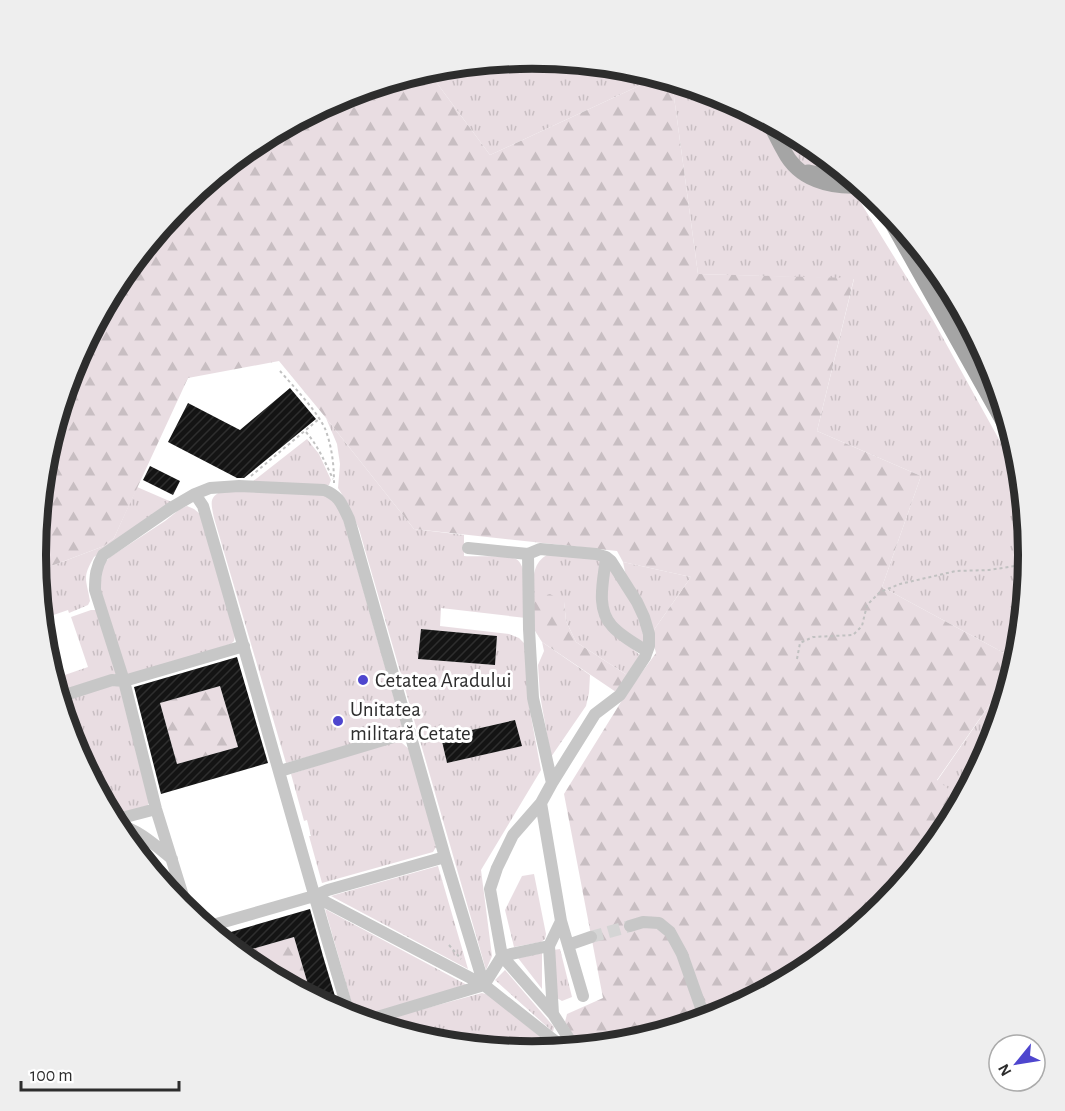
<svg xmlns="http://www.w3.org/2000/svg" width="1065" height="1111" font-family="'Alegreya Sans',sans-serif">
  <defs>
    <pattern id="grass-tufts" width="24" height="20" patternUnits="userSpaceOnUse" patternTransform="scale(1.5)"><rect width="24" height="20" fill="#e9dde2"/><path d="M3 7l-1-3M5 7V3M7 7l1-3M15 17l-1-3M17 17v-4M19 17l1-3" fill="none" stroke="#c8bec2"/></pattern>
    <pattern id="forest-firs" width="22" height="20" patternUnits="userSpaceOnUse" patternTransform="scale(1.5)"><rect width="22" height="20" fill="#e9dde2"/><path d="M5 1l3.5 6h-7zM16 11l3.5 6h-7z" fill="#c8bec2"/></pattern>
    <pattern id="building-hatch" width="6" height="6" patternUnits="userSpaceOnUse" patternTransform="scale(1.5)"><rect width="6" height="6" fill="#141414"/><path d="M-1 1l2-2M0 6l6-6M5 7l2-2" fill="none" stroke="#2e2e2e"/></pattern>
  </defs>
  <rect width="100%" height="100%" fill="#fff"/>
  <path fill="url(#grass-tufts)" fill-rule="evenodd" d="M533,59L630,69L658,77L490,155L428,71L436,68Z
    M672,82L723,97L809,143L848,175L856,195L933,320L1022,481L1029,555L1019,653L1017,660L882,587L921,476L817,431L854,279L698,274Z
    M326,418L414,529L464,535V556C474,557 508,555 516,559C529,566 525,604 526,618L441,608L440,626L509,634L519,638L525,644L529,706L541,770L481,870L492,956L486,970L359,529L348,504L338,488L340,464L337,444ZM421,629L497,636L495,665L419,659ZM515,720L521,746L447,763L441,737Z
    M307,439L319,454L331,480L329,485L323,486L252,482Z
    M137,487L174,503L94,557C82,578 86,578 90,601L88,605L69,613L68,610L42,619L38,571L104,546L114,538Z
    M225,490L322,494L334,501L341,511L403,730L286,763L214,518C211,503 208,496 225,490Z
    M187,506L194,509L200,514L235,635L234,641L231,644L129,675L125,674L100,588L103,565L110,557L165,521L180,509Z
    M551,553L602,560L607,627L641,656L627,675L576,642L566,621L564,602L533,603C534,583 529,562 551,553Z
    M623,562L691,577L651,634L627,581Z
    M609,563C625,590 642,613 645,646L611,621L605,603Z
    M91,610H97L117,675L58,692L53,679L88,667L71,617Z
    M542,642L590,675L589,693L586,706L551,757L540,695L538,665L544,651Z
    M1015,668L991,746L962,800L937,781Z
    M110,683L120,686L149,802L147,807L113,818L74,745L60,700Z
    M389,742L402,743L410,750L426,807L436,847L433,852L322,883L309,836H311L307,820L304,821L291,774Z
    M119,831L136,836L151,855L166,888Z
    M438,866L468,969L331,896Z
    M534,874L546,934L545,939L541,942L514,947L505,910L522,876Z
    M325,909L469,986L356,1018Z
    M560,949L572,997L562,1001L557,998L553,950Z
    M542,953V989L518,958Z
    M505,970L554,1027L553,1032L495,980Z
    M482,993L489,995L554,1048V1050L532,1052L435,1042L372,1023Z"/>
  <path fill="url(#forest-firs)" d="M428,71L490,155L658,77L672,82L698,274L854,278L817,431L921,476L882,587L1017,660L1015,668L937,780L962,800L945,832L883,907L808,969L722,1014L629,1043L580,1047L565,1022L567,1014L603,998L564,794L624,697L656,653L651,634L691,577L623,562L617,551L414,529L326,418L279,361L188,378L114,538L104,546L38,571L36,555L46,458L74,365L120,279L182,204L257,142L284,128L293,133L315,112L343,97Z
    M550,594L564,602L566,621L576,642L627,675L616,692L542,642L534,629V602L539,597Z
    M220,686L238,747L177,764L160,703Z
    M294,937L312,998L256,968L238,953Z"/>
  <path fill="url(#building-hatch)" fill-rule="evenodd" d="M290,388L316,419L244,478H237L168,442L188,403L240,430Z
    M150,466L180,481L173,495L143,480Z
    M421,629L497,636L495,665L418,659Z
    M237,657L268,763L161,794L134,687ZM220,686L238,747L177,764L160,703Z
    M515,720L522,746L447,763L441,737Z
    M310,909L323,956L340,1013L312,998L294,937L238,953L217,936Z"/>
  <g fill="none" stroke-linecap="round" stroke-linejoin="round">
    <path stroke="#d5d5d5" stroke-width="12" stroke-dasharray="12 6" stroke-linecap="butt" d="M591,937L630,926"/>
    <path stroke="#c1c1c1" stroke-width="2" stroke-dasharray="3 3" stroke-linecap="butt" d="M962,315L992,368
      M280,371C293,386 319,413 326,431C332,448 334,465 334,483
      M306,432C318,446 325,462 333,479
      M1013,453L1020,466
      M251,476L319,419
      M797,659L800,643L813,637L853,635L862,626L867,605L880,592L900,584L956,571L989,570L1028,564
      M449,945L461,959"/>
    <path stroke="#c7c7c7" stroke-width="12" d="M195,494L203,506C253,676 299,847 350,1017
      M468,548L528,554L540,549L596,554L606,557L611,561L637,602L644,617L649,634V646L645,657L620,695L595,714L552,783L541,803L513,835L497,868L490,889L502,956L553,1014L575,1048
      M528,554L529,629L533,698L552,783
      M606,557C604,579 595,608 612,626C621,636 635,644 647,651
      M59,697L112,680L124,681L244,646
      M280,771L410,732
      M541,803L561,921L549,946
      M114,820L156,809
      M116,824C138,829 154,844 172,859
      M314,896L484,985L565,1049
      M188,912L156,809L124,681L95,590C95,576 96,567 103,555L171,508L195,494L210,488L239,486L324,490C340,496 342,505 349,519L445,857L484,985
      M561,921L583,996
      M630,926L643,922L659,923L670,932L682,954L705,1019
      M206,927L314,896L328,890L445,857
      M568,945L591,937
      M364,1021L484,985L502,956L549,946L553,1014"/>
    <path stroke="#a5a5a5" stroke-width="15" d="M768,121C774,131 778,141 784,151C799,180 830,188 861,186
      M808,172C819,174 831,177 838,167
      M880,202L1014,441
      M918,247L953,309"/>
  </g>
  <g fill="#4e46ce" stroke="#fff" stroke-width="2">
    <circle cx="363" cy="680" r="6"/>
    <circle cx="338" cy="721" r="6"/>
  </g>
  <g text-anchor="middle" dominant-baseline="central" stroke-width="6" stroke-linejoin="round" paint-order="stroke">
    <g font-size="21" fill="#2d2d2d" stroke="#fff" text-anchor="start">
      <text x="375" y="680">Cetatea Aradului</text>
      <text x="350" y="709">Unitatea<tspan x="350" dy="24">militară Cetate</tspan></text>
    </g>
  </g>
  <path d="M0 0H1065V1111H0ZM46 555a486 486 0 1 1 972 0a486 486 0 1 1-972 0Z" fill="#eee" fill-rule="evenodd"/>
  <path fill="none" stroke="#2d2d2d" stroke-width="8" d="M46 555a486 486 0 1 1 972 0a486 486 0 1 1-972 0Z"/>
  <g transform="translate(1017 1063) rotate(240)"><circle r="28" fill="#ffffff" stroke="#ababab" stroke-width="1.5"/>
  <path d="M0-4.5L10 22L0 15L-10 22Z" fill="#4e46ce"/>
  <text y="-9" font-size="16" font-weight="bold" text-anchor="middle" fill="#2d2d2d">N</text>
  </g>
  <path d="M21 1081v9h158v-9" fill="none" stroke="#2d2d2d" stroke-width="3"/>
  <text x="30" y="1081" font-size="18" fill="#2d2d2d" stroke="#ffffff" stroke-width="4.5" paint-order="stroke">100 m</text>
</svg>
